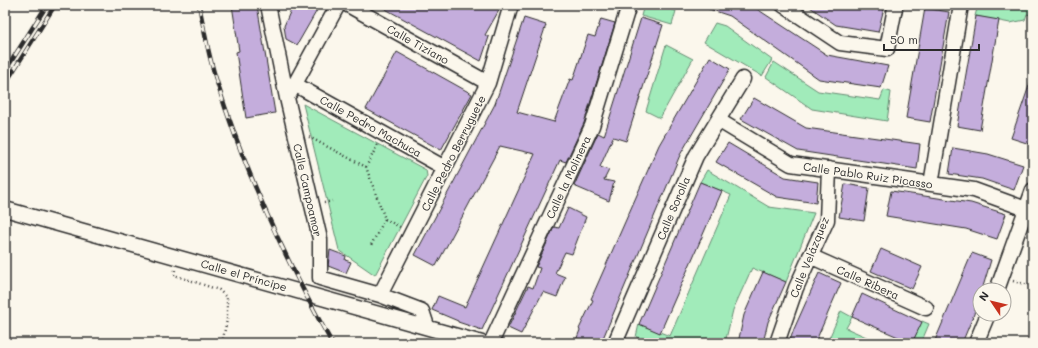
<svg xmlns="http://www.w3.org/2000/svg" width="1038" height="348" font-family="Mali,sans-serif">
  <rect width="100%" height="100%" fill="#fbf7ec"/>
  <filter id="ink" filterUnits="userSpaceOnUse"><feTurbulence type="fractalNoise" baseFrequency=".025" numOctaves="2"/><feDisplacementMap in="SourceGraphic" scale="8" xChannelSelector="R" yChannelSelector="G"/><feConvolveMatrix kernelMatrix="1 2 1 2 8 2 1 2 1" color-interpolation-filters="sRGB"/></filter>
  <g filter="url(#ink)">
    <path fill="#a1ebba" stroke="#668b72" d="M644,5H656L676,11L672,25L641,16Z
      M978,5H1033V16L1027,14L1025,20L1010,23L975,16Z
      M715,23L725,26L772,60L762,76L704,42Z
      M666,45L693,59L660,118L646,111Z
      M774,62L818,91L880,100L884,90L891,92L887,121L812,109L766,77Z
      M303,104L426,170L427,176L375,275L339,250Z
      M707,170L769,207L814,213L786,282L752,268L733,310L725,343H659L636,337L639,324L670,336L731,195L700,182Z
      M841,311L852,317L846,328L880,343H827Z
      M922,321L929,324L921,343H912Z"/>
    <path fill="#c4addc" stroke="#2b2b2b" d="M232,5H257L275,113L246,118L236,52L239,51Z
      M293,5H320L297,45L286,39L284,26Z
      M378,5H502L485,35L489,37L481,61Z
      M703,5H751L827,55L888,66L881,88L819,79L730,16L703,7Z
      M807,5H869L884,8L878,32L836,25Z
      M925,8L949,12L930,122L906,118Z
      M976,16L999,20L980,130L957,126Z
      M524,18L546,25L517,112L554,122L570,79L573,80L588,35L595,37L601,19L615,23L584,123L566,162L560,160L482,330L458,322V321L432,310L438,296L465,307L535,154L500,146L436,266L415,255L495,104Z
      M641,18L663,25L626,141L613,137L600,167L609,170L604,180L614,182L609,201L574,186L598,133L604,136Z
      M397,52L472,94L441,150L366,109Z
      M710,57L730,69L680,155L601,343H575L580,330L579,329L593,300L591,299L659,145Z
      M1031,80H1033V145L1011,138Z
      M754,98L806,128L920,144L917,169L798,151L741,119Z
      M728,143L785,177L818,182L816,203L777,197L716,162Z
      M953,148L988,154L1023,165L1014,190L982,179L949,174Z
      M700,182L722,191L660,333L639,324Z
      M845,184L869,188L864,221L839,217Z
      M891,191L971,203L1006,214L997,239L966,229L886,216Z
      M568,208L586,217L572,254L565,252L555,273L565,277L557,297L543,292L521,334L508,328L528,286L533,288L540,268L536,267L554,227L559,228Z
      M881,249L922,267L912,289L871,271Z
      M330,250L346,256L345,260L351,262L346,273L328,266Z
      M972,253L991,260L982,290H980L974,314L962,343H934Z
      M763,272L786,282L768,322L763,343H738L744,315Z
      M819,273L841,283L815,343H789L794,329Z
      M862,294L922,322L912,343L852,317Z"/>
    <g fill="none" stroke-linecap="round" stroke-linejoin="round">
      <defs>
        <path id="street" d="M268,5L287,98L320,239V278L380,295L422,311L427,326
          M348,5L488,83
          M783,5L840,43L887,49L895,8
          M296,85L445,168
          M290,93L338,5
          M718,120L791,164L974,190L1026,209
          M931,184L961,5
          M5,209L482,343
          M810,256L926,308
          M997,290L1033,190
          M380,295L488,83L511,5
          M491,343L592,126L629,5
          M615,343L696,156L743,79
          M777,343L796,288L827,220L829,169
          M976,343L988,314"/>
      </defs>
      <use href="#street" stroke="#2b2b2b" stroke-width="17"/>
      <path stroke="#2b2b2b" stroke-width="2.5" stroke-dasharray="1 3" stroke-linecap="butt" d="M309,137L366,167L385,219L370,247
        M366,167L378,144
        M324,203L332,201
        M385,219L400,227
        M175,270L174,275L219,290L227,298V320L222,343
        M1013,281L1033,286"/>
      <use href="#street" stroke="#fbf7ec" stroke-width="14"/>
      <defs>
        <path id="rail" d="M199,5C204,29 208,53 215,76C244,170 284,258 332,343
          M5,71L47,5
          M5,84L55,5"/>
      </defs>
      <use href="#rail" stroke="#2b2b2b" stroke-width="4.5"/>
      <use href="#rail" stroke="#fbf7ec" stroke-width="3" stroke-dasharray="9" stroke-linecap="butt"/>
    </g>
  </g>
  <g text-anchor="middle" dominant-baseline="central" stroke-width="3" stroke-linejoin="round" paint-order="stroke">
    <g font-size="11" fill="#2b2b2b" stroke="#fbf7ec">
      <text transform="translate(418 44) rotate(29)">Calle Tiziano</text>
      <text transform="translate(371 126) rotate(29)">Calle Pedro Machuca</text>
      <text transform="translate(453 153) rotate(-63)">Calle Pedro Berruguete</text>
      <text transform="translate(868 175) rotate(8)">Calle Pablo Ruiz Picasso</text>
      <text transform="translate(568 177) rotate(-65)">Calle la Molinera</text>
      <text transform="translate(308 190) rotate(77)">Calle Campoamor</text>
      <text transform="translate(673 208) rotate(-67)">Calle Sorolla</text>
      <text transform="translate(809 257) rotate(-68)">Calle Velázquez</text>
      <text transform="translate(244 275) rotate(16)">Calle el Príncipe</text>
      <text transform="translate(868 282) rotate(24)">Calle Ribera</text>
    </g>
  </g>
  <rect width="1038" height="348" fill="none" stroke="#fbf7ec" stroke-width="20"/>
  <rect x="10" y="10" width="1018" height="328" fill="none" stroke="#2b2b2b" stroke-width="1.5" filter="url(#ink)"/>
  <g transform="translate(992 302) rotate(305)"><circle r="19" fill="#fbf7ec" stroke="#a8a59f"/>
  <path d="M0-3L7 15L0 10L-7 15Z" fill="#c8321e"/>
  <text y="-6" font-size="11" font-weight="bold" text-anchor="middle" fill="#2b2b2b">N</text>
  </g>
  <path d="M884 44v6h95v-6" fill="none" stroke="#2b2b2b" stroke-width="2"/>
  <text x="890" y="44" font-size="12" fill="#2b2b2b" stroke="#fbf7ec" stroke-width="3" paint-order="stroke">50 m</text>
</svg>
